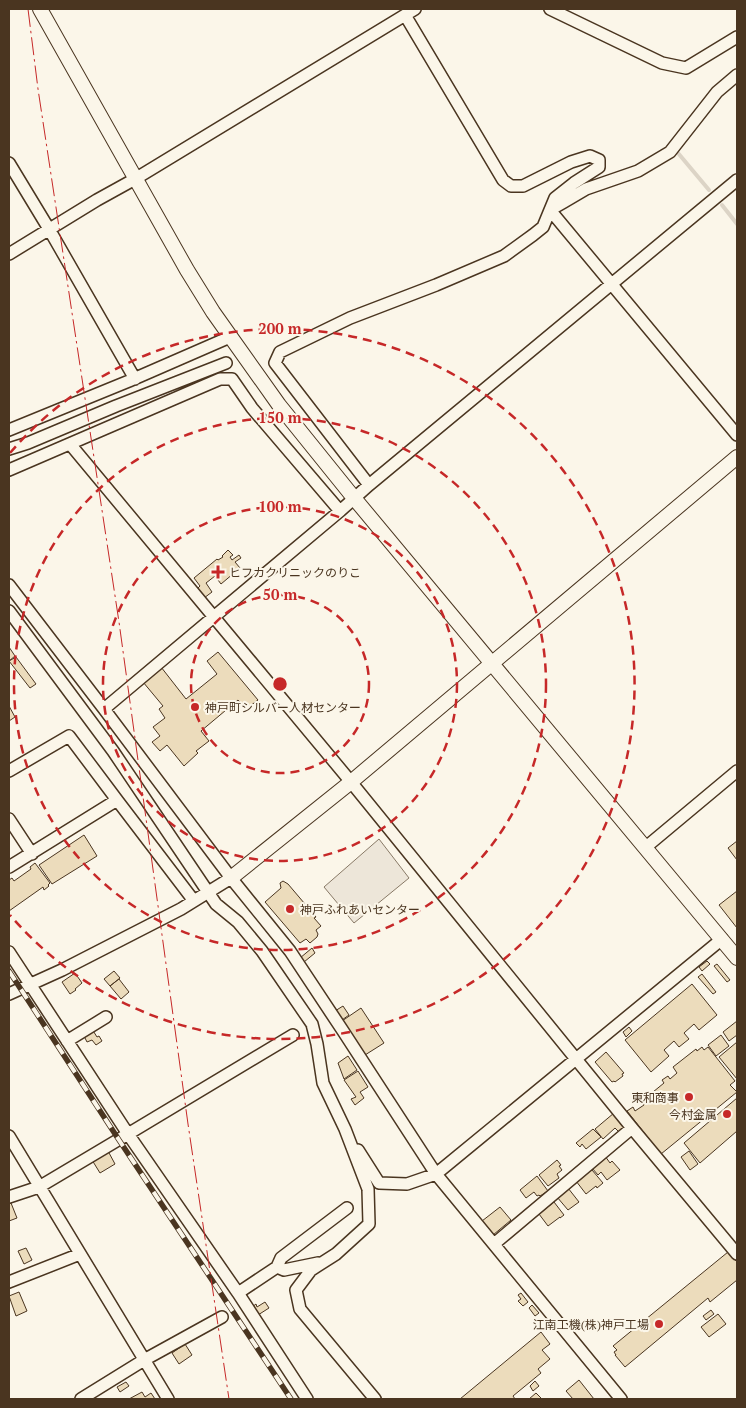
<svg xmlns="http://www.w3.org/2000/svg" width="746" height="1408" font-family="'PT Serif','Noto Sans JP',serif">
  <rect width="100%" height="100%" fill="#fbf6e9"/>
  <path fill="#ede6d9" stroke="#887966" d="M379,839L409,878L354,923L324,887Z"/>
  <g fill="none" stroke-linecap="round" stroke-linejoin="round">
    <path stroke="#dcd4c6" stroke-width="4" d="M678,153L709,190
      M722,205L737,224"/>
  </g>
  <path fill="#ecdcbc" stroke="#4a3520" d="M228,550L233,555L230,557L232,560L239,555L241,558L235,562L240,568L221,584L215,576L206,583L212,592L204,598L197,589L200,586L194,578L217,559L218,560L223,557L222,556Z
    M9,647L15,656L9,661Z
    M218,652L258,700L246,709L238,700L201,731L209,741L196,751L198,753L184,766L167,745L160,751L152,742L160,736L153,727L165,718L159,709L163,706L143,682L161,667L186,699L217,674L207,661Z
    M16,657L36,684L30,688L9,661Z
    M9,706L15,717L9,721Z
    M84,835L97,856L52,884L39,865Z
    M737,841V860L728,848Z
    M35,863L50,883L48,885L49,886L44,890L43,887L9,911V880L12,878L14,881L31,869L30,867Z
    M283,881L288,884L316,917L314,918L321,926L316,930L318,934L317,937L310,943L306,939L300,943L265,902L281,888L280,883Z
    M737,891V928L719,905Z
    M312,948L315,953L304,962L300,958Z
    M707,961L710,964L702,971L699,967Z
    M717,964L730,980L727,982L714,966Z
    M114,971L120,978L110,986L104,979Z
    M75,973L82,983L75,989L76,990L70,994L62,982Z
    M702,974L716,992L713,994L698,977Z
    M119,979L129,992L121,999L110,986Z
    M692,984L717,1015L699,1030L694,1024L684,1033L689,1039L679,1047L674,1041L664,1050L669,1056L651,1072L625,1040Z
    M343,1006L349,1015L342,1020L335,1011Z
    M361,1008L384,1043L365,1055L342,1021Z
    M737,1021V1035L729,1041L723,1032Z
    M629,1027L632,1031L626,1037L623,1032Z
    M92,1029L97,1037L99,1036L102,1041L96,1045L92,1040L87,1042L84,1036Z
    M721,1035L729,1046L716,1056L708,1045Z
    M737,1042V1079L719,1057Z
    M702,1047L704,1050L708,1047L735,1081L730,1085L737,1092L661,1154L627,1111L633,1107L635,1111L644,1105L642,1101L664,1083L662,1080L668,1076L670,1079L677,1073L673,1067L696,1049L697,1051Z
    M606,1052L624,1073L622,1074L623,1076L615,1082L614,1081L612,1082L595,1062Z
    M348,1056L357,1070L344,1079L338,1063Z
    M358,1071L368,1087L360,1092L364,1098L355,1105L351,1099L356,1097L344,1080Z
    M737,1098V1131L700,1163L684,1143Z
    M614,1113L626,1128L620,1133L615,1128L603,1139L595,1129Z
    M593,1129L601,1137L586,1149L582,1144L580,1147L576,1143Z
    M108,1151L115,1164L100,1173L92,1160Z
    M689,1151L698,1164L690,1170L681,1157Z
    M605,1156L610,1163L612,1161L620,1170L607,1180L601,1172L598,1175L592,1168Z
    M557,1160L561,1165L559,1166L562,1170L557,1174L559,1178L548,1186L539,1175Z
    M590,1169L591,1171L592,1170L603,1183L597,1188L596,1186L586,1194L576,1181Z
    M537,1176L548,1191L540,1196L539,1195L537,1196L534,1192L526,1198L520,1190Z
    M568,1188L579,1202L568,1210L557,1197Z
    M554,1202L564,1215L560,1218V1217L548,1226L539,1214Z
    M11,1203L17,1218L9,1221V1204Z
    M500,1207L511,1220L493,1235L482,1221Z
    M26,1248L32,1260L24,1264L18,1251Z
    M728,1252L737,1262V1280L710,1302L708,1298L625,1367L615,1355H616L614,1352L617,1350L613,1346Z
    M19,1292L27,1311L16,1316L9,1296Z
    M521,1293L528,1302L523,1306L518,1301L521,1299L518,1295Z
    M265,1302L269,1308L258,1315L252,1307L256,1304L257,1307Z
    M532,1305L539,1313L535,1316L529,1308Z
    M711,1310L714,1314L706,1320L703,1316Z
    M718,1314L726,1324L709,1337L701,1327Z
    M541,1332L550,1344L542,1350L550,1359L538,1369L541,1373L513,1396L515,1399H460Z
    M185,1344L192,1355L179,1364L172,1353Z
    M579,1380L594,1399H573L566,1391Z
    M535,1381L539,1386L533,1391L530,1386Z
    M126,1382L129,1386L120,1392L117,1387Z
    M142,1392L145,1397L151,1393L155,1399H129Z
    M536,1393L542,1399H529Z"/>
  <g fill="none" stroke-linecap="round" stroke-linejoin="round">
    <defs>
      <path id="minor" d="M550,9L662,63L686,68L737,37
        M405,15L503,180L511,186H523L571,162L590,156L599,160V167L574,183L555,198L550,210L737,435
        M9,163L49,229L135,379
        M9,254L97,200L135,179L415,9
        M9,430L129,381L230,337
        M70,444L351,782L632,1128L737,1254
        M9,449L28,443L116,406L226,363
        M9,470L220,379H232L252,408L340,511
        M369,485L275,363L280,352L350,318L436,285L504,256L533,235L543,227L550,210L564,202L586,189L638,171L670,152L717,92L737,75
        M9,585L104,709L231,878L290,951L343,1031L436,1174L621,1399
        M9,611L113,751L216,904L238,922L262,951L312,1024L317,1044L323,1083L345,1129L368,1189L369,1224L336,1254L311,1270L296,1290L300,1309L375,1399
        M104,709L340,511L369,485L737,180
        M9,771L69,736L117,800L9,867
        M117,800L194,901
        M9,819L32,854
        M646,847L737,771
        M9,952L128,1134L293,1035
        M9,994L62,970L181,909L231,878
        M67,1041L106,1017
        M9,1136L168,1399
        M358,1150L379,1183L407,1184L436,1174L722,939
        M9,1197L39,1187L128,1134L238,1293L277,1267
        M494,1244L632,1128
        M318,1263L284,1270L277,1267L281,1258L347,1208
        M9,1282L80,1254
        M238,1293L307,1399
        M81,1399L144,1360L222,1317"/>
      <path id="tertiary" d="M40,9L187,270L213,312L279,405L354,498L737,958
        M231,878L351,782L737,457"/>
    </defs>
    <use href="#minor" stroke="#4a3520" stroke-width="14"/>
    <use href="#tertiary" stroke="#4a3520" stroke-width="16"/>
    <use href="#minor" stroke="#fbf6e9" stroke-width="11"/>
    <use href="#tertiary" stroke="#fbf6e9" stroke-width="14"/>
    <defs>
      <path id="rail" d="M9,971L119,1140L291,1399"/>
    </defs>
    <use href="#rail" stroke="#4a3520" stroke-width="5.5"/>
    <use href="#rail" stroke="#fbf6e9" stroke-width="4" stroke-dasharray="11" stroke-linecap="butt"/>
    <path stroke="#c62828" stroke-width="1" stroke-dasharray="18 4 2.5 4" stroke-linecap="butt" d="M28,9L38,89L119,622L188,1124L229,1399"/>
  </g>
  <g fill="none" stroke="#c62828" stroke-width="2.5" stroke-dasharray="9 6">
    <circle cx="280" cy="684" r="89"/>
    <circle cx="280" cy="684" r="177"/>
    <circle cx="280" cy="684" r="266"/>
    <path d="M10 453A355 355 0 1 1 10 915"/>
  </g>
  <g fill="#c62828" stroke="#fbf6e9" stroke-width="2">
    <path d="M215.5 564.5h5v5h5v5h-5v5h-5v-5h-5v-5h5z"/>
    <circle cx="195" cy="707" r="5"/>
    <circle cx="290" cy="909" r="5"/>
    <circle cx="689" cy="1097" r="5"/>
    <circle cx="727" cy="1114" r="5"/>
    <circle cx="659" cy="1324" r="5"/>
  </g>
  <g text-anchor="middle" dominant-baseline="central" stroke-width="4" stroke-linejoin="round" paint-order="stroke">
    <g font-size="12" fill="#4a3520" stroke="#fbf6e9" text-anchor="start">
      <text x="229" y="572">ヒフカクリニックのりこ</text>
      <text x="205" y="707">神戸町シルバー人材センター</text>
      <text x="300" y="909">神戸ふれあいセンター</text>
      <text x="679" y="1097" text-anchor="end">東和商事</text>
      <text x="717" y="1114" text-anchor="end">今村金属</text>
      <text x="649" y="1324" text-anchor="end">江南工機(株)神戸工場</text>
    </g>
  </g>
  <circle cx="280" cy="684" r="8" fill="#c62828" stroke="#fbf6e9" stroke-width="2.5"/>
  <g font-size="15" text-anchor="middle" font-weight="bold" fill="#c62828" stroke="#fbf6e9" stroke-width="4" stroke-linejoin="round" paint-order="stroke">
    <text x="280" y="334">200 m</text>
    <text x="280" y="423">150 m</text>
    <text x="280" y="512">100 m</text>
    <text x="280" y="600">50 m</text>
  </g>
  <rect width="746" height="1408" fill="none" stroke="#4a3520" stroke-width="20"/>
</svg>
